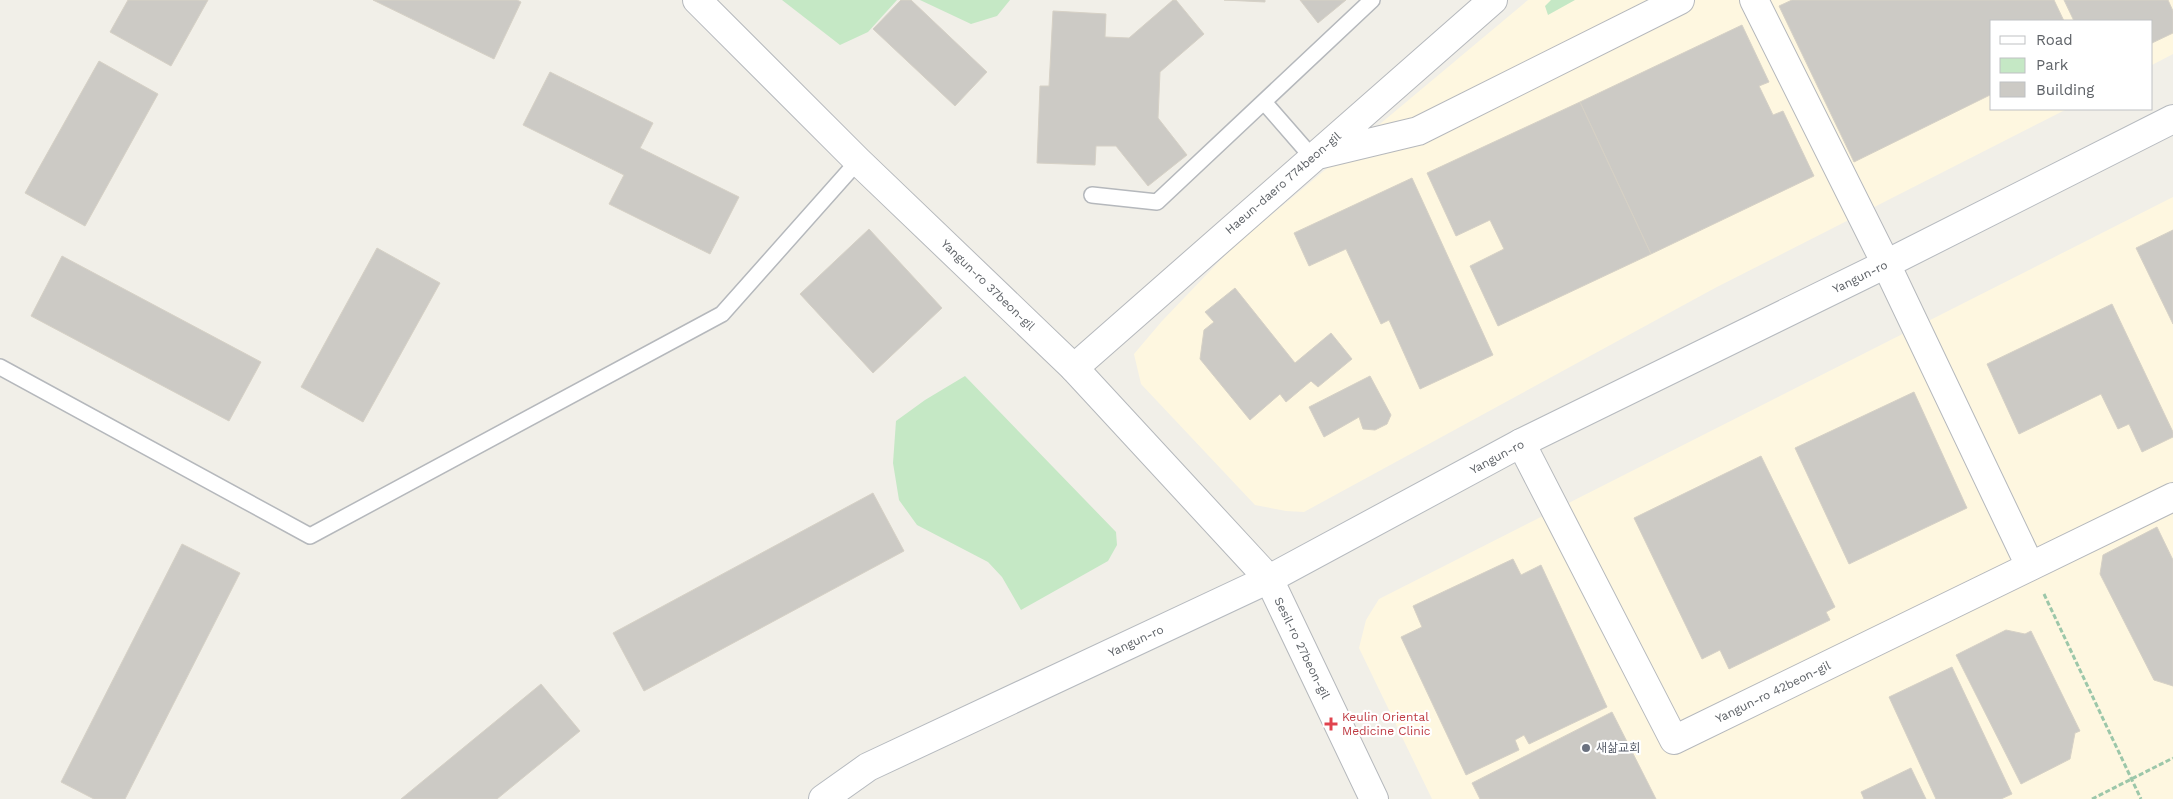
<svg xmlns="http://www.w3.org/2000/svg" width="2173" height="799" font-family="'Work Sans','Noto Sans KR',sans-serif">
  <rect width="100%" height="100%" fill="#f1efe8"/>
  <path fill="#fef7e0" d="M1528,0H2173V54L2152,65V21H1992V109H2067L1715,288L1304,512L1286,511L1255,505L1141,384L1134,354L1162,321L1233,247Z
    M2173,197V799H1432L1359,648L1366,620L1379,599Z"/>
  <path fill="#c5e8c5" d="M782,0H897L868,32L840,45Z
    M920,0H1010L997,16L971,24Z
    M1551,0H1575L1548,15L1545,6Z
    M965,376L1116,532L1117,545L1108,561L1021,610L1002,577L988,562L917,525L899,500L893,463L896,421L925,400Z"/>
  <path fill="#cccac5" stroke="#d6d1c6" d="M128,0H208L171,66L110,32Z
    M373,0H517L521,2L494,59Z
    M901,0H911L987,72L955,106L873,29Z
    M1173,0H1176L1204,34L1160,72L1158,118L1187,155L1148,186L1116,146H1096L1095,165L1037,163L1040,86H1049L1053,11L1106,14L1105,37L1129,38Z
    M1224,0H1265V2Z
    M1300,0H1346L1318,23Z
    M1792,0H2054L2064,21H1992V94L1854,162L1779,6Z
    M2064,0H2168L2173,11V33L2152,43V21H2074Z
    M1742,25L1769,82L1759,86L1773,115L1783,111L1814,176L1651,254L1580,102Z
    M99,61L158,94L85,226L25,193Z
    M550,72L653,123L640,148L739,197L710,254L609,204L624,175L523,125Z
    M1580,102L1651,254L1498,326L1470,266L1504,249L1490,220L1456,236L1427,173Z
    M1412,178L1493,355L1420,389L1389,320L1381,324L1346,249L1309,266L1294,233Z
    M869,229L942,308L873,373L800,294Z
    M2173,230V324L2136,248Z
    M377,248L440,283L363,422L301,387Z
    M62,256L261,362L229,421L31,316Z
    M1235,288L1295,363L1331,333L1352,359L1318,387L1311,381L1286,402L1280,394L1250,420L1200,359L1204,330L1214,322L1205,312Z
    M2112,304L2173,432V437L2142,452L2129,424L2118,429L2101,394L2019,434L1987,364Z
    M1370,376L1391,415L1387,424L1375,430L1363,429L1359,417L1324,437L1309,407Z
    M1914,392L1967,508L1849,564L1795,448Z
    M1761,456L1835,607L1826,612L1830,620L1729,669L1720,650L1702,659L1634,518Z
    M873,493L904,551L644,691L613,633Z
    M2157,527L2173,560V686L2154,680L2100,574L2103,555Z
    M182,544L240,573L125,799H94L61,782Z
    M1513,559L1521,575L1541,565L1607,707L1529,744L1524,735L1515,740L1519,750L1466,775L1401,637L1422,627L1413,606Z
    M2006,630L2025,634L2031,631L2080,731L2075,733L2070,759L2021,784L1956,655Z
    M1952,667L2012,794L2001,799H1936L1889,697Z
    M541,684L580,731L497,799H401Z
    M1612,712L1656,799H1480L1472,783Z
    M1911,768L1926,799H1864L1861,792Z"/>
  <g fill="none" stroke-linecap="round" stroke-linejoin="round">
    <defs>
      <path id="service" d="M1264,102L1312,157
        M1092,195L1157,202L1372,0
        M0,367L310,536L722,314L858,161"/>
      <path id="minor" d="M1754,0L1886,264L2030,566
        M1318,155L1418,131L1680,0
        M1074,368L1493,0
        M1521,443L1674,740L2173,497"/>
      <path id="tertiary" d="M697,0L858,161L1074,368L1269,579L1374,799"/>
      <path id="secondary" d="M823,799L868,767L1269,579L1521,443L1886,264L2173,119"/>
    </defs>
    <use href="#service" stroke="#b5b8bc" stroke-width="18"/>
    <use href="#minor" stroke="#b5b8bc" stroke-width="30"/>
    <use href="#tertiary" stroke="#b5b8bc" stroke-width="30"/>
    <use href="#secondary" stroke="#b6babf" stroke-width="30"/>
    <path stroke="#9cc7a9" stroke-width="3" stroke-dasharray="5 2.5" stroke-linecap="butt" d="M2044,594L2141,799
      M2092,799L2173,758"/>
    <use href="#service" stroke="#fff" stroke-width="15"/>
    <use href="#minor" stroke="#fff" stroke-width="28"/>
    <use href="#tertiary" stroke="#fff" stroke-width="28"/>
    <use href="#secondary" stroke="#fff" stroke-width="28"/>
  </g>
  <path fill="#e0444e" stroke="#fff" stroke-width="2" d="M1328.5 716.5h5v5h5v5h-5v5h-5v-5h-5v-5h5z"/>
  <circle fill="#6b7280" stroke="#fff" stroke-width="2" cx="1586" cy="748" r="5"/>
  <g text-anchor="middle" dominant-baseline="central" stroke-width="4.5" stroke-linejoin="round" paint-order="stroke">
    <g font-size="12" fill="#5f6368" stroke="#fff">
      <text transform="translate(1283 183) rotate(-41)">Haeun-daero 774beon-gil</text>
      <text transform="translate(1860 277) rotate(-26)">Yangun-ro</text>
      <text transform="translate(988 285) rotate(44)">Yangun-ro 37beon-gil</text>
      <text transform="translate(1497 457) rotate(-28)">Yangun-ro</text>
      <text transform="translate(1136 641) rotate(-25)">Yangun-ro</text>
      <text transform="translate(1302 648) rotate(64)">Sesil-ro 27beon-gil</text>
      <text transform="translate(1773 692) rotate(-26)">Yangun-ro 42beon-gil</text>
    </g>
    <g font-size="12" fill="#be3a42" stroke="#fff" text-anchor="start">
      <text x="1342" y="717">Keulin Oriental<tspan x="1342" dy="14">Medicine Clinic</tspan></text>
    </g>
    <g font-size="12" fill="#5b616d" stroke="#fff" text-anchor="start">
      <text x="1596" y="748">새삶교회</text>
    </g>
  </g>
  <rect x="1990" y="20" width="162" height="90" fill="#ffffff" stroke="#bfc1c3"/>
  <rect x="2000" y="36" width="25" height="8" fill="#ffffff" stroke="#bfc1c3"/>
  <text x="2036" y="45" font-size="15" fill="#5f6368">Road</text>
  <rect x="2000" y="58" width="25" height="15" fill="#c5e8c5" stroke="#bfc1c3"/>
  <text x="2036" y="70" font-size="15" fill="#5f6368">Park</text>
  <rect x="2000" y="82" width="25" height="15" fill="#cccac5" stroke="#bfc1c3"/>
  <text x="2036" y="95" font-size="15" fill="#5f6368">Building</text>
</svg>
